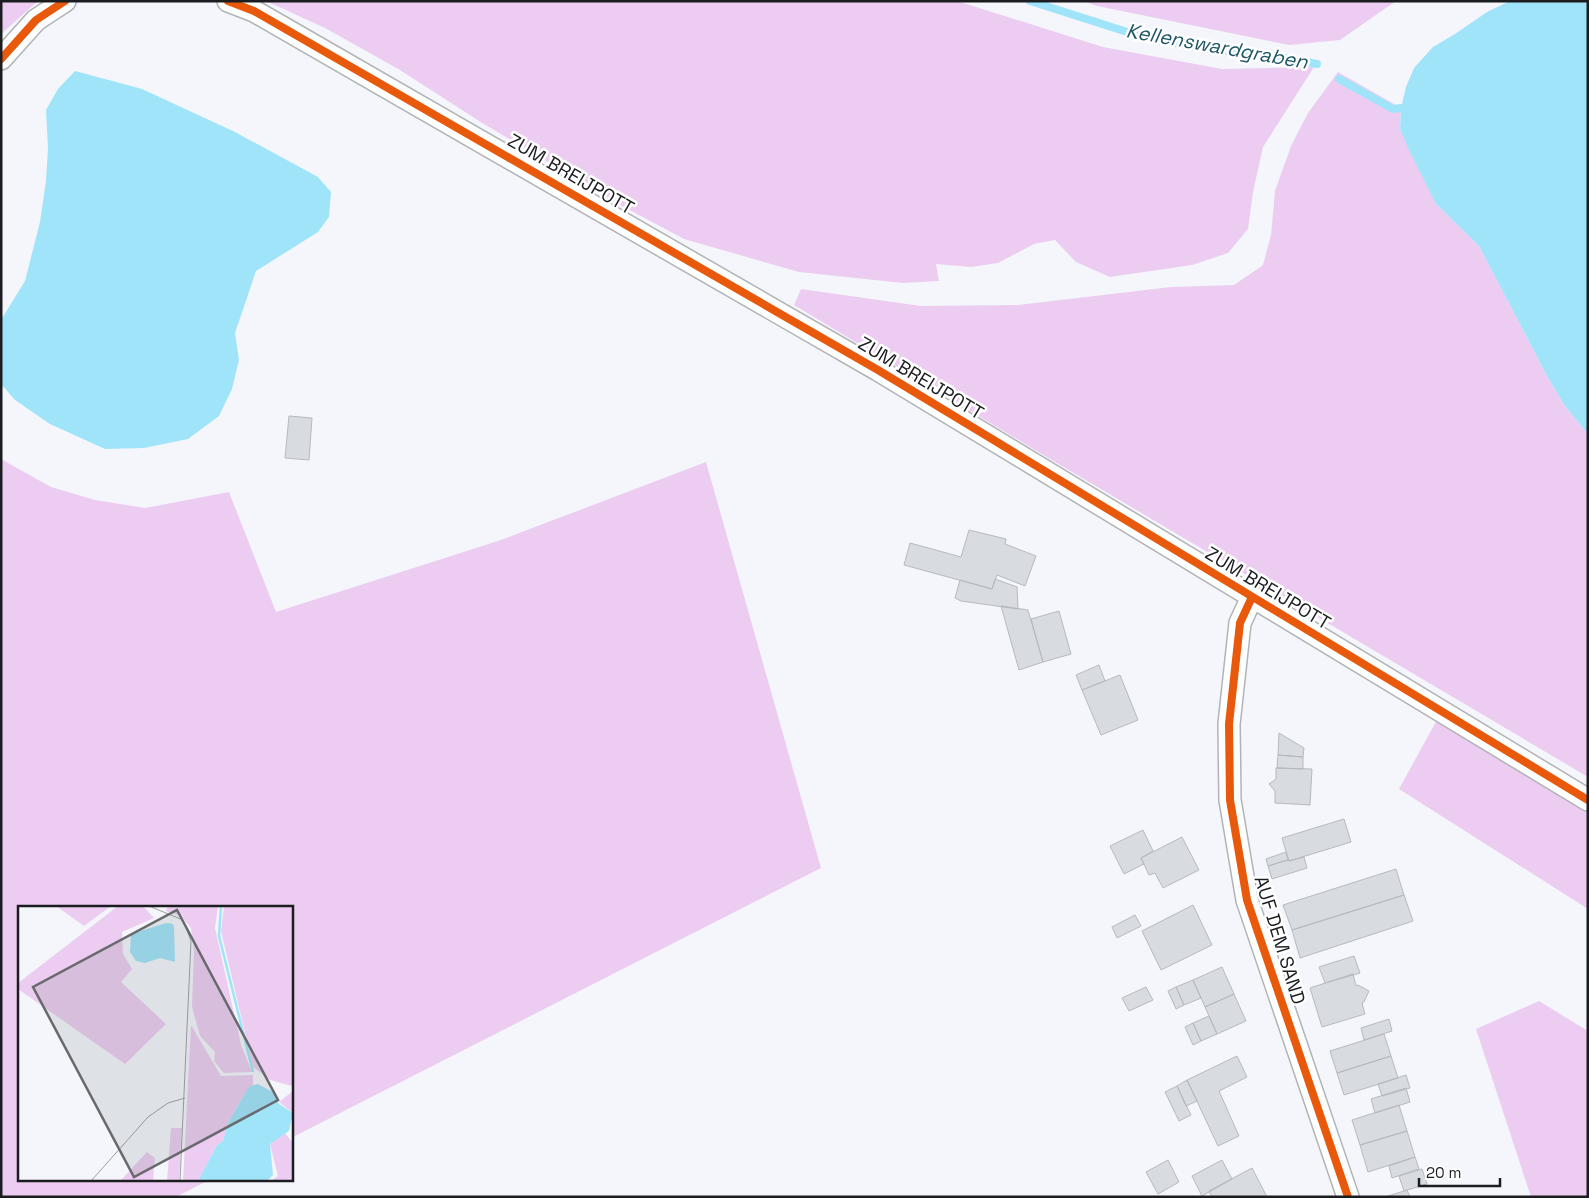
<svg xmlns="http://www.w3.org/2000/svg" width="1589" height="1198" font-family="'Space Grotesk',sans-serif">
  <rect width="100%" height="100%" fill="#f4f6fb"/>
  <path fill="#eccdf1" d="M1,1H38L1,34Z
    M266,1H957L1103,47L1222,69L1314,67L1263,147L1253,192L1248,229L1228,253L1192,265L1110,277L1076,262L1055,240L1034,244L998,263L971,267L936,264L939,281L903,283L799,272L684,239L622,206L479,121L400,70L325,28Z
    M1083,1H1396L1340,40L1289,45L1097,6Z
    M1338,72L1401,108L1400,129L1436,204L1479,246L1547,376L1565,406L1588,434V777L1045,456L794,305L801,289L921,306L1018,305L1171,287L1234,285L1263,265L1271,235L1275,191L1291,146L1308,113Z
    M1,459L51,487L95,500L145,508L229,492L276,612L501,540L706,462L821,868L291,1138V907H19V1179H211L176,1197H1Z
    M1438,718L1588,809V909L1399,789Z
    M1539,1001L1588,1031V1197H1531L1476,1029Z"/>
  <path fill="#a0e4fa" d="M1510,1H1588V434L1565,406L1547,376L1479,246L1436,204L1408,148L1400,129L1401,108L1406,87L1414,68L1433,47L1455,34L1487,12Z
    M75,71L142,89L235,132L318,177L331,192L329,217L318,232L256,271L235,333L239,360L232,389L219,416L188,439L144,448L105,449L50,424L15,400L1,384V320L25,281L40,222L46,181L48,148L46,110L58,89Z"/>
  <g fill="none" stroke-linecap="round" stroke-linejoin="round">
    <path stroke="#a0e4fa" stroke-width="8" d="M1030,1L1143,37L1202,48L1279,57L1317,64
      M1339,79L1393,109L1410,107"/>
  </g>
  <path fill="#d8dce0" stroke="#b6b9bd" d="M289,416L312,418L309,460L285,458Z
    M969,530L1006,539L1005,544L1036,556L1025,586L997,575L992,589L904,565L910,543L961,557Z
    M995,579L1017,587L1018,609L961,601L955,598L960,580L992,589Z
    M1001,606L1028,610L1043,662L1019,670Z
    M1059,611L1071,654L1043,662L1031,619Z
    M1099,665L1105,681L1082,690L1076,675Z
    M1120,675L1138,720L1101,735L1082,690Z
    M1279,733L1304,748L1303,757L1278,755Z
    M1278,755L1303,757V769L1277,768Z
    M1276,768L1312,769L1310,805L1275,803V791L1269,784L1276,779Z
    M1344,819L1351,842L1289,861L1282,838Z
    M1143,830L1153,851L1141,858L1144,864L1124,874L1110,846Z
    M1182,837L1199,870L1163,888L1155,873L1149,875L1141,858Z
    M1286,852L1288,860L1268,866L1266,859Z
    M1304,857L1307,868L1272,879L1268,866L1288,860L1289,861Z
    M1396,869L1404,895L1292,930L1283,905Z
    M1404,895L1413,921L1300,958L1292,930Z
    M1193,905L1212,945L1161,970L1142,931Z
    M1135,915L1141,926L1117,938L1112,927Z
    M1354,956L1360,973L1325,983L1319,967Z
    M1222,967L1234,994L1205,1007L1193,980Z
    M1353,974L1356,986L1358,985L1369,991L1364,1002L1362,1003L1365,1014L1322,1027L1310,988Z
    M1193,980L1201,998L1184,1005L1176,987Z
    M1146,987L1153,1000L1129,1011L1122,998Z
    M1176,987L1184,1005L1176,1009L1168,991Z
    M1234,994L1246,1021L1217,1034L1205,1007Z
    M1209,1016L1217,1034L1201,1041L1193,1023Z
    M1389,1019L1392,1031L1364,1040L1361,1028Z
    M1193,1023L1201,1041L1193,1045L1185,1027Z
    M1384,1034L1391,1056L1337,1073L1330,1051Z
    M1237,1056L1247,1077L1219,1091L1239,1136L1218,1146L1187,1080Z
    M1391,1056L1398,1078L1344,1095L1337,1073Z
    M1406,1075L1410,1088L1382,1096L1378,1084Z
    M1187,1080L1197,1101L1186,1106L1177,1086Z
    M1177,1086L1191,1115L1179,1121L1165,1092Z
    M1406,1088L1410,1102L1375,1113L1371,1099Z
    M1399,1105L1407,1131L1360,1145L1352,1120Z
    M1407,1131L1415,1157L1368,1172L1360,1145Z
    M1415,1157L1419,1169L1392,1178L1389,1166Z
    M1168,1160L1179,1182L1158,1194L1146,1172Z
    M1222,1160L1232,1179L1202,1196L1192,1176Z
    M1252,1168L1267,1197H1212L1209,1191Z
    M1422,1169L1427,1184L1404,1191L1399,1176Z
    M1407,1190L1410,1197H1385L1404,1191Z"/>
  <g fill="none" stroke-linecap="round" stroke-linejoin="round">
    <defs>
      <path id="street" d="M228,1L254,11L878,370L1588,800
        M1,59L36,20L65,1
        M1252,597L1240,623L1229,724L1230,800L1247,900L1348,1197"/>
    </defs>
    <use href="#street" stroke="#b2b3b7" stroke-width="24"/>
    <use href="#street" stroke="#fdfefe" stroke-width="21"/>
    <defs>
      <path id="cycleway" d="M228,1L254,11L878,370L1588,800
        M1,59L36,20L65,1
        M1252,597L1240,623L1229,724L1230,800L1247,900L1348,1197"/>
    </defs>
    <use href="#cycleway" stroke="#fff" stroke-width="11"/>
    <use href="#cycleway" stroke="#e8590c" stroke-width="8"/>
  </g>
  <g text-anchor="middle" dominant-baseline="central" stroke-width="5" stroke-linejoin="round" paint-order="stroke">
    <g font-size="19" fill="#1c1d21" stroke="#fff">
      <text transform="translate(571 174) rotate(30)">ZUM BREIJPOTT</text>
      <text transform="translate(921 378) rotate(31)">ZUM BREIJPOTT</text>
      <text transform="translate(1268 588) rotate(31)">ZUM BREIJPOTT</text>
      <text transform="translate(1280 940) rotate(73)">AUF DEM SAND</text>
    </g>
    <g font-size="20" font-style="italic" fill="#205766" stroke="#fff">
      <text transform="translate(1217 46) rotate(10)">Kellenswardgraben</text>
    </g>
  </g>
  <g transform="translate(18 906)">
    <rect width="275" height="275" fill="#f4f6fb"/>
    <path d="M38,0H93L66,20ZM100,0H125L136,12L104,26L105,48L114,63L103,76L148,118L107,158L0,83V77ZM150,0H200L197,22L223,139L234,166L206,167L196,155L197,146L182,130L174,101L176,45L173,22L163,10L148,5ZM206,0H275L274,180L252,174L235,161L203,25ZM173,119L203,170L235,169V179L226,189L210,217L205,235L199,239L180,275H165ZM275,185V207L261,196ZM153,222H164L161,275H149ZM267,227L275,237V275H253L260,270L252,238ZM129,246L137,252L135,275H102Z" fill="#eccdf1"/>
    <path d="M148,17L155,18L156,22L157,56L142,52L127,57L118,55L112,46L113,28ZM240,178L255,186L261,198L275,207L271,225L252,238L255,269L249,275H180L199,239L205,235L210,217L226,189L232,180Z" fill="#a0e4fa"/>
    <path fill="none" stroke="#a0e4fa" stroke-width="2.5" d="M203,0L201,30L235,166"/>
    <path fill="none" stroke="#9e9fa4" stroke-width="1" d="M131,0L165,14L173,35L162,275M73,275L130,211L150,197L167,192"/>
    <path fill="#68696d" fill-opacity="0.15" stroke="#68696d" stroke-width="2.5" d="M159,4L260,194L116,271L15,81Z"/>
    <rect width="275" height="275" fill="none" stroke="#1c1d21" stroke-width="2.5"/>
  </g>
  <rect width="1589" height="1198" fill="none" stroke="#1c1d21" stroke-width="5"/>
  <path d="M1419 1178v8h81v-8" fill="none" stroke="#1c1d21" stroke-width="2.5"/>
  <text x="1426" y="1178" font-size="15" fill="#1c1d21" stroke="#ffffff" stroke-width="4" paint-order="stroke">20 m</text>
</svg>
